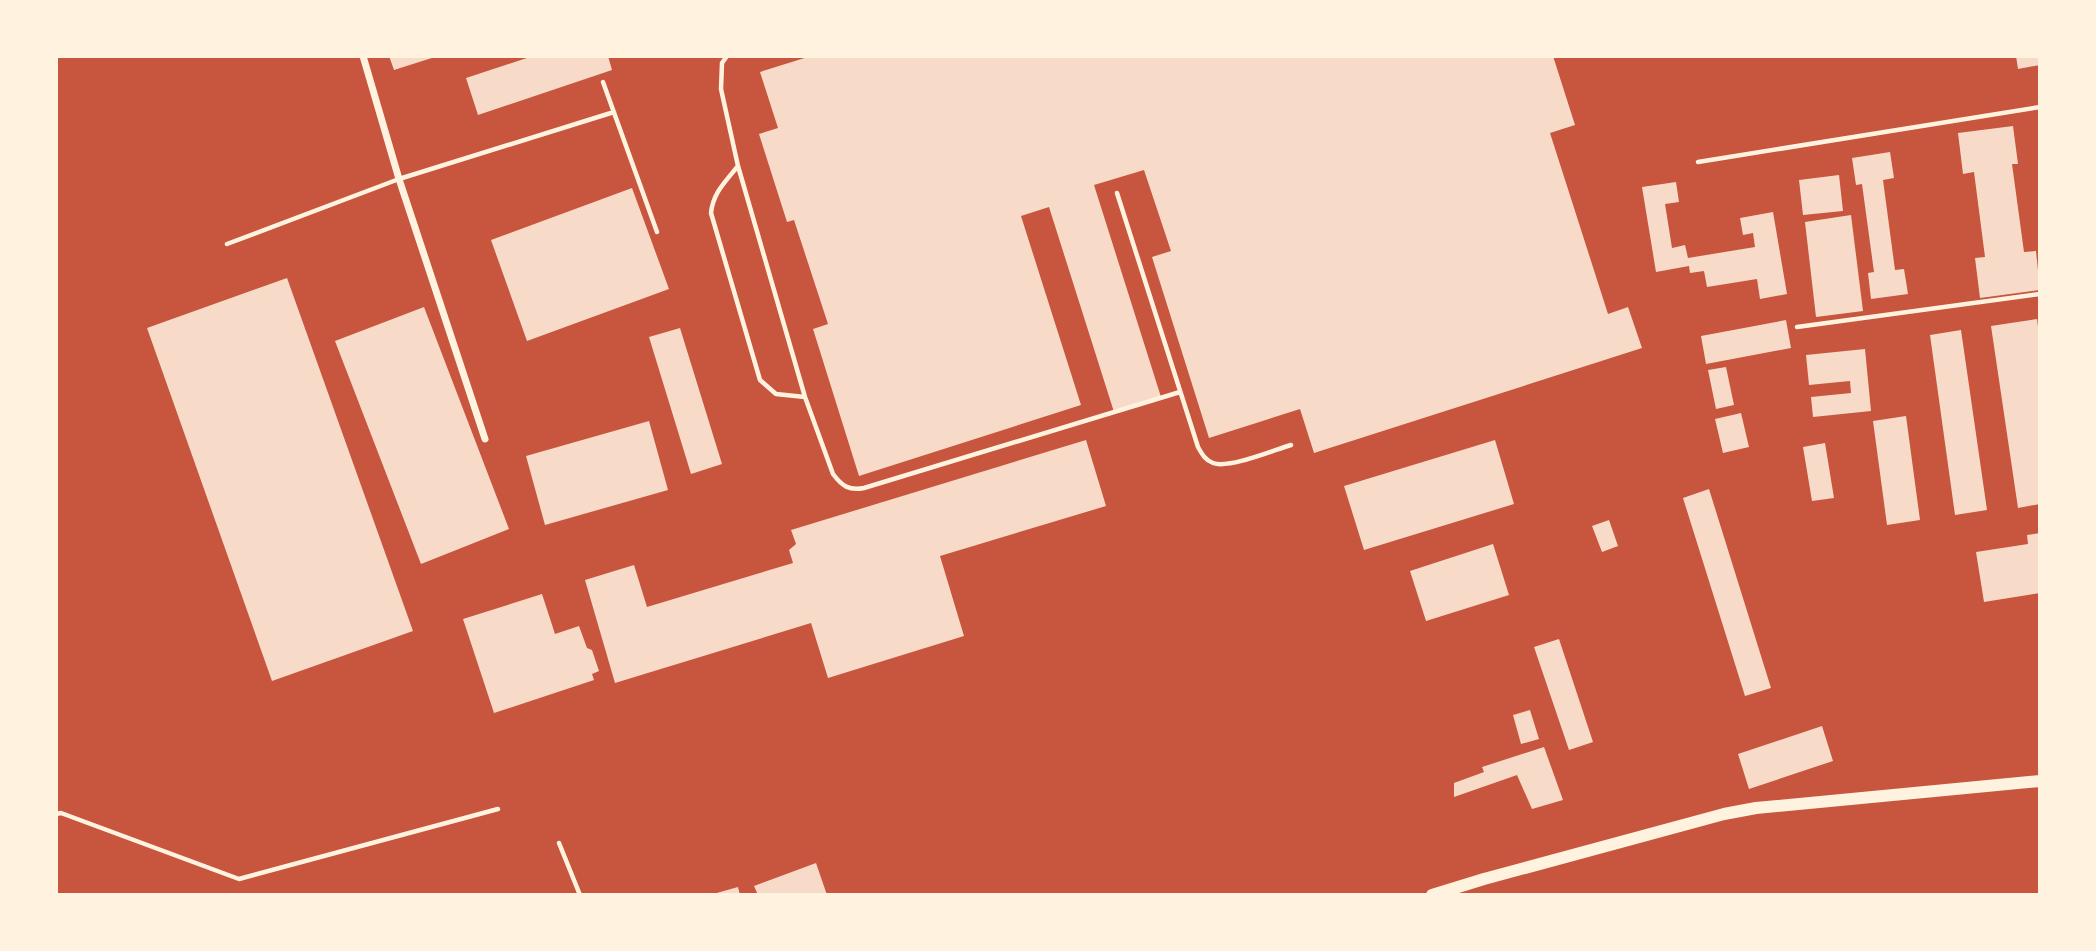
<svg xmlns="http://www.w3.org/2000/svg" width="2096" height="951" font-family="Cabin,sans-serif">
  <rect width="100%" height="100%" fill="#c8553d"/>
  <path fill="#f7dbc8" d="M389,56H435V57L394,70Z
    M533,56H608L612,70L478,115L466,78Z
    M811,56H1553L1575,125L1550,133L1608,314L1628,307L1642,348L1314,453L1300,409L1209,438L1152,257L1171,251L1144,170L1094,185L1161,397L1114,412L1049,207L1021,216L1081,405L859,476L813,329L828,324L794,220L787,222L759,134L778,128L760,72Z
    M2016,56H2040V65L2018,69Z
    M2013,126L2018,164H2012L2024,252L2036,251L2040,290L1980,298L1975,258L1985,257L1974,172L1963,174L1958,133Z
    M1890,152L1894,178L1883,180L1895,270L1904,269L1908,294L1871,299L1868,273L1874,272L1862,184L1856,185L1852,158Z
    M1839,175L1843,211L1803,215L1799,180Z
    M1676,182L1679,202L1665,204L1672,248L1685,245L1688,258L1755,247L1753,233L1743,235L1740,218L1773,212L1787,294L1760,299L1757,279L1707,287L1704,271L1690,273L1689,266L1656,272L1642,187Z
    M632,188L669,289L527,341L491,240Z
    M1851,215L1863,311L1816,317L1805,222Z
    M287,278L413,631L272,681L147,328Z
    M424,307L509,529L421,564L335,341Z
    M2037,319L2040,341V504L2018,508L1991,326Z
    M1786,320L1791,348L1706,364L1701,336Z
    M680,328L722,464L691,474L649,337Z
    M1961,330L1987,510L1955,515L1930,335Z
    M1865,349L1871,411L1813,417L1811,397L1851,393L1850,381L1809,385L1806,355Z
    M1726,367L1734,405L1716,409L1708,370Z
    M1741,413L1749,447L1723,453L1715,419Z
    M1906,416L1920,520L1887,525L1873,421Z
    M649,421L668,490L545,525L526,456Z
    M1086,440L1106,506L940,556L964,636L828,678L811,623L615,683L585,580L634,565L647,607L793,563L789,550L796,544L791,530Z
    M1495,440L1514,504L1364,550L1344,486Z
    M1825,443L1834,498L1812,501L1803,447Z
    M1709,489L1771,688L1745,696L1683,498Z
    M1609,520L1618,546L1602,552L1592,526Z
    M2040,533V593L1984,602L1976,552L2028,544L2027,535Z
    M1493,544L1509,595L1426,621L1410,571Z
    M542,594L555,634L579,626L587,648L592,650L599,671L592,674L594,680L494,713L463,619Z
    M1559,639L1593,742L1569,750L1534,647Z
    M1530,710L1539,739L1521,744L1513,715Z
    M1822,726L1833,761L1749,789L1738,754Z
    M1544,747L1563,800L1532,809L1517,775L1454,797V783L1484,772L1482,767Z
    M816,863L827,895H758L754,886Z
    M738,887L740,895H713V894Z"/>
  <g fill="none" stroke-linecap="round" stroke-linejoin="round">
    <path stroke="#fff3e0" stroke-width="4.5" d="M727,56L722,63L721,89L738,166L805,397L833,474C842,486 849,491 864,488L1180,392
      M603,82L657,232
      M1698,162L2040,107
      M738,166C725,182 713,193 711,213L760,380L776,394L805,397
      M1117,193L1198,447C1202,454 1205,460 1213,463C1229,469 1274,450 1291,445
      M227,244L399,179L614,112
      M1797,327L2040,294
      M56,814L61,813L239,879L498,809
      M559,843L580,895"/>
    <path stroke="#fff3e0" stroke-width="7" d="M363,56L399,179L485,439"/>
    <path stroke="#fff3e0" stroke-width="12" d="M1432,895L1484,879L1724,814L1756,808L2040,781"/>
  </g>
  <rect width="2096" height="951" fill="none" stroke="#fff3e0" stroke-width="116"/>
</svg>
